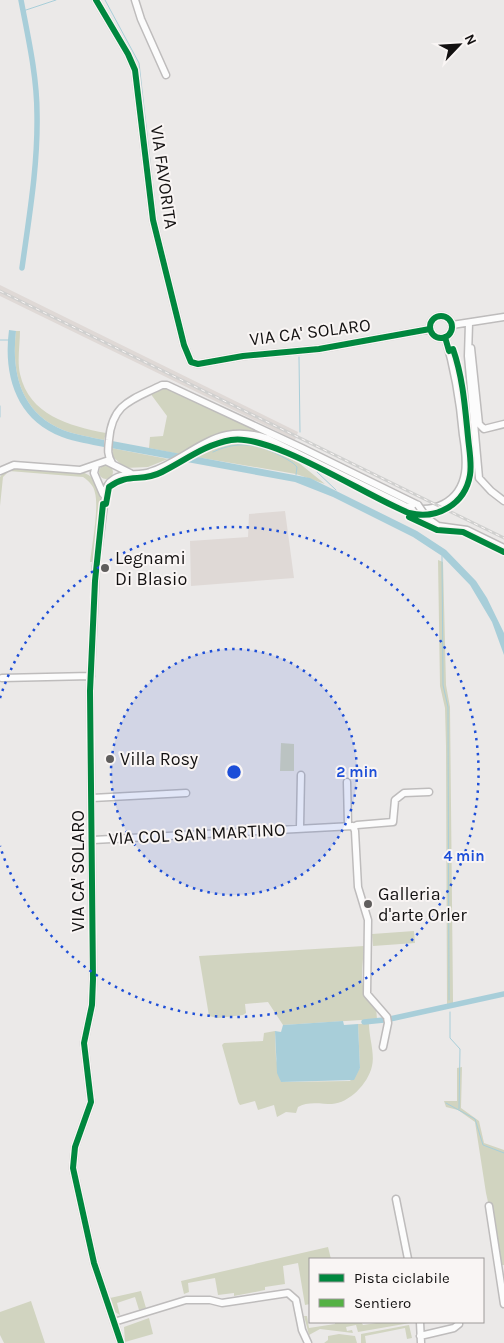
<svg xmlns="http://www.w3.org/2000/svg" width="504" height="1343" font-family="Karla,sans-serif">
  <rect width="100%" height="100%" fill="#ebe9e8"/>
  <path fill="#dfd9d6" d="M0,285L298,432L295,440L0,296Z
    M285,511L294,578L191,586L190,541L248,537L249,514Z"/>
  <path fill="#d1d4c0" d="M16,331H20C20,344 17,361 20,374C29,415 69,426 106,433L104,440C91,437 76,435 63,430C21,413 11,373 16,331Z
    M162,388H166L270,436L250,430H234L208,438L179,454L149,448L150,437L163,436L167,416L150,393Z
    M238,441L267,447L299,463L325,484L296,474L196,457L216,446Z
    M111,448L168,459L148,467L125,468L111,455L113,452Z
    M99 472a7 7 0 1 1 14 0a7 7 0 1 1-14 0Z
    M14,467L82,472C88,474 94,478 97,484C105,499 96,544 94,562H90C92,545 99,508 95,493C94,486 89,481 83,477L9,471L3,477L0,506V477L5,471Z
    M438,560L443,562L446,685L450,707L453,1000V1003L447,1004L446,746L445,708L440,686Z
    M281,743L294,744V771H280Z
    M414,931L415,943L373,946L372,934Z
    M364,946C363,969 356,991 376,1007L377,1019L283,1025L268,1002L245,1004L246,1013L243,1015L218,1018L209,1016L199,956Z
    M358,1024H369C369,1037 375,1054 372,1066C368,1084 349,1103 332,1104C322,1104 307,1101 298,1107L296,1113L286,1112L277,1117L274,1105L258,1110L255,1101L240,1105L238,1102L222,1045L224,1043L263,1041L264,1033L275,1031L276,1058L281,1082L350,1081L360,1068Z
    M462,1067L461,1108L479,1121L484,1143L504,1150V1265H502L486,1193L475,1122L458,1110L446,1107L444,1101H457V1068Z
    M328,1247L331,1259H310V1304L305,1305L298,1263L283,1266L285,1284L265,1287V1290L234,1296V1293L218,1295L215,1278L188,1283L189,1292L184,1294L181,1281Z
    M141,1291L146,1308L139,1310L135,1297L117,1303L120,1315L115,1312L110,1298Z
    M31,1301L45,1343H4L0,1335V1312Z
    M304,1316H307L309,1328L335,1324V1322H361L363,1325L383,1322L410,1323L358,1332L356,1325L346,1327L347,1331L352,1330L353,1333L320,1329L309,1335Z
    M149,1318L153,1334L125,1342L124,1327Z
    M409,1325L412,1338L407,1339L405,1328L365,1336L366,1343H361V1334Z
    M339,1334L355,1336L357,1343H324L328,1340V1336Z"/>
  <path fill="#a8ced9" d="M9,330L16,331C11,373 21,413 63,430C76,435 91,437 104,440V447C90,444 75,442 62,437C16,420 3,375 9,330Z
    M112,441L310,478L417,531L446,550L476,581L487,598L504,633V655L492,622L470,585L442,556L413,537L333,497L295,482L111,448Z
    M343,1021L344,1025L358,1024L360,1068L354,1080L281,1082L277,1073L275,1031L281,1032L283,1025Z"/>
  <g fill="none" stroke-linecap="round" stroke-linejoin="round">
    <path stroke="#a8ced9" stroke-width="1" d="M105,0L139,63L156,214
      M23,11L56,0
      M0,340H8
      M299,357L300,432
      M0,406V417
      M213,452C242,438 266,446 293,463L297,467L296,475
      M317,472L336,490
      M442,556L443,685L448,707L449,1000
      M450,1012V1038L460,1049L459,1109
      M446,1103L475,1119L483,1145L504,1153"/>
    <path stroke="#a8ced9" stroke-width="5.5" d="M21,0C28,37 37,76 37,114C38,166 29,217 22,268
      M390,1019L504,994
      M364,1022L384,1020"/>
    <defs>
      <path id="minor" d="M96,0L128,54L135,70L153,220L184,345L191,362L198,364L243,356L319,349L430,329
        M135,0L141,19L166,75
        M430 327a11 11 0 1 1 22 0a11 11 0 1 1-22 0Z
        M469,323L468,356L479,478L491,491L504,501
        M452,325L504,317
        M471,348L479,424L484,429L504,424
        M112,463C107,455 108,449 109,440C112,403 132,400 162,385H167L302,448L418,505
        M96,465L94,473L103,494
        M0,471L14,465L80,470L106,461L130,473
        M427,518L438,526L467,530L504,548
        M2,678L91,676
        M347,782L348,825
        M92,798L186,793
        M300,827L301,775
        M354,827L357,825L393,822L395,800L404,793L429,792
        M93,840L353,826L355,831L358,887L368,920L367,994L387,1017L388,1023L383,1047
        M396,1199L408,1259
        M489,1206L504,1304
        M114,1322L186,1300H210L222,1303L288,1293L296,1300L302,1330L308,1343
        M420,1322L421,1343
        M420,1336L454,1328L459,1324
        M121,1343L94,1263L73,1168L75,1147L91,1102L84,1043L92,1005L93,979L90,691L96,567L106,489C113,470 135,477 150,472C177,464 199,441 227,435C241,432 253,434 266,438L405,506C432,515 460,503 465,473C467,461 465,447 463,435C460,401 455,370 445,337"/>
    </defs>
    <use href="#minor" stroke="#bebcbc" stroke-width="9"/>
    <use href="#minor" stroke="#fcfcfc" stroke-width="6"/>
    <defs>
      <path id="rail" d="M0,291L504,538"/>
    </defs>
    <use href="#rail" stroke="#d0d0cf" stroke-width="3"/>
    <use href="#rail" stroke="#f9f5f4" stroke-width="1" stroke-dasharray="4" stroke-linecap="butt"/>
    <defs>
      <path id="minor-bridge" d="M418,505L427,518"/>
    </defs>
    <use href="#minor-bridge" stroke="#bebcbc" stroke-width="9" stroke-linecap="butt"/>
    <use href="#minor-bridge" stroke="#fcfcfc" stroke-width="6"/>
    <path stroke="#55b144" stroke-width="5" stroke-dasharray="10 5" stroke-linecap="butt" d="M438,1258V1259"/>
    <defs>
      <path id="cycleway" d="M96,0L128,54L135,70L153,220L184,345L191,362L198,364L243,356L319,349L430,329
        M430 327a11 11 0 1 1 22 0a11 11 0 1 1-22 0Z
        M409,517L437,530L463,532L504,552
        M121,1343L94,1263L73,1168L75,1147L91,1102L84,1043L92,1005L93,979L90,691L95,581L103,504H106L109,487C129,472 141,483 162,472C184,461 206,444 231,440C271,433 366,496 409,513C436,520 465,505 470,475C472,463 469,449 468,437C465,407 463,378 453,349L449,351L445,337"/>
    </defs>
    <use href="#cycleway" stroke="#f9f5f4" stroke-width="9"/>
    <use href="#cycleway" stroke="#00873e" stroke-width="6"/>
  </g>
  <circle cx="234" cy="772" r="123" fill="#1d4ed8" fill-opacity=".12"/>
  <g fill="none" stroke="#1d4ed8" stroke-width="2.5" stroke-dasharray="2.5 5">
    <circle cx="234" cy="772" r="123"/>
    <path d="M0 698A245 245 0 1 1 0 846"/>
  </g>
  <g fill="#5f5d5c" stroke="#f9f5f4" stroke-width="2">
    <circle cx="105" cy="568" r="5"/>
    <circle cx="110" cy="759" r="5"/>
    <circle cx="368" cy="904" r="5"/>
  </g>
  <g text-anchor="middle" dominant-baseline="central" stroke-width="4" stroke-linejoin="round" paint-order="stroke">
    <g font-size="18" fill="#131111" stroke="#f9f5f4">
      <text transform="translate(164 177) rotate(82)">VIA FAVORITA</text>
      <text transform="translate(310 332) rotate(-7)">VIA CA' SOLARO</text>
      <text transform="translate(197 834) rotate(-3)">VIA COL SAN MARTINO</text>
      <text transform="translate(78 871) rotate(-90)">VIA CA' SOLARO</text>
    </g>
    <g font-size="18" fill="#131111" stroke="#f9f5f4" text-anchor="start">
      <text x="115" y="558">Legnami<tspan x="115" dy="21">Di Blasio</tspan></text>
      <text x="120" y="759">Villa Rosy</text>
      <text x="378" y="894">Galleria<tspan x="378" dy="21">d'arte Orler</tspan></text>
    </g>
  </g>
  <circle cx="234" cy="772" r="8" fill="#1d4ed8" stroke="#f9f5f4" stroke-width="2.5"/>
  <g font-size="15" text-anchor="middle" font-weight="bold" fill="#1d4ed8" stroke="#f9f5f4" stroke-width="4" stroke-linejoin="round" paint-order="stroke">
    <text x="357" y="777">2 min</text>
    <text x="464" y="861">4 min</text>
  </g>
  <rect x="309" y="1258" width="175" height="65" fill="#f9f5f4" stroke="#9d9a99"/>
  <rect x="319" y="1274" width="25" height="8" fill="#00873e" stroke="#9d9a99"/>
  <text x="354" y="1283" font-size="15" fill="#131111">Pista ciclabile</text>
  <rect x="319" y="1299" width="25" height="8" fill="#55b144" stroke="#9d9a99"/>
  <text x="354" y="1308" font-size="15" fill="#131111">Sentiero</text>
  <g transform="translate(459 45) rotate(65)" stroke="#f9f5f4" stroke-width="4" paint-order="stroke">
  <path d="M0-4L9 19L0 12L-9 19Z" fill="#131111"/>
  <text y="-8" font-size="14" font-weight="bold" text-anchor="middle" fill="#131111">N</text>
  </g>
</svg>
